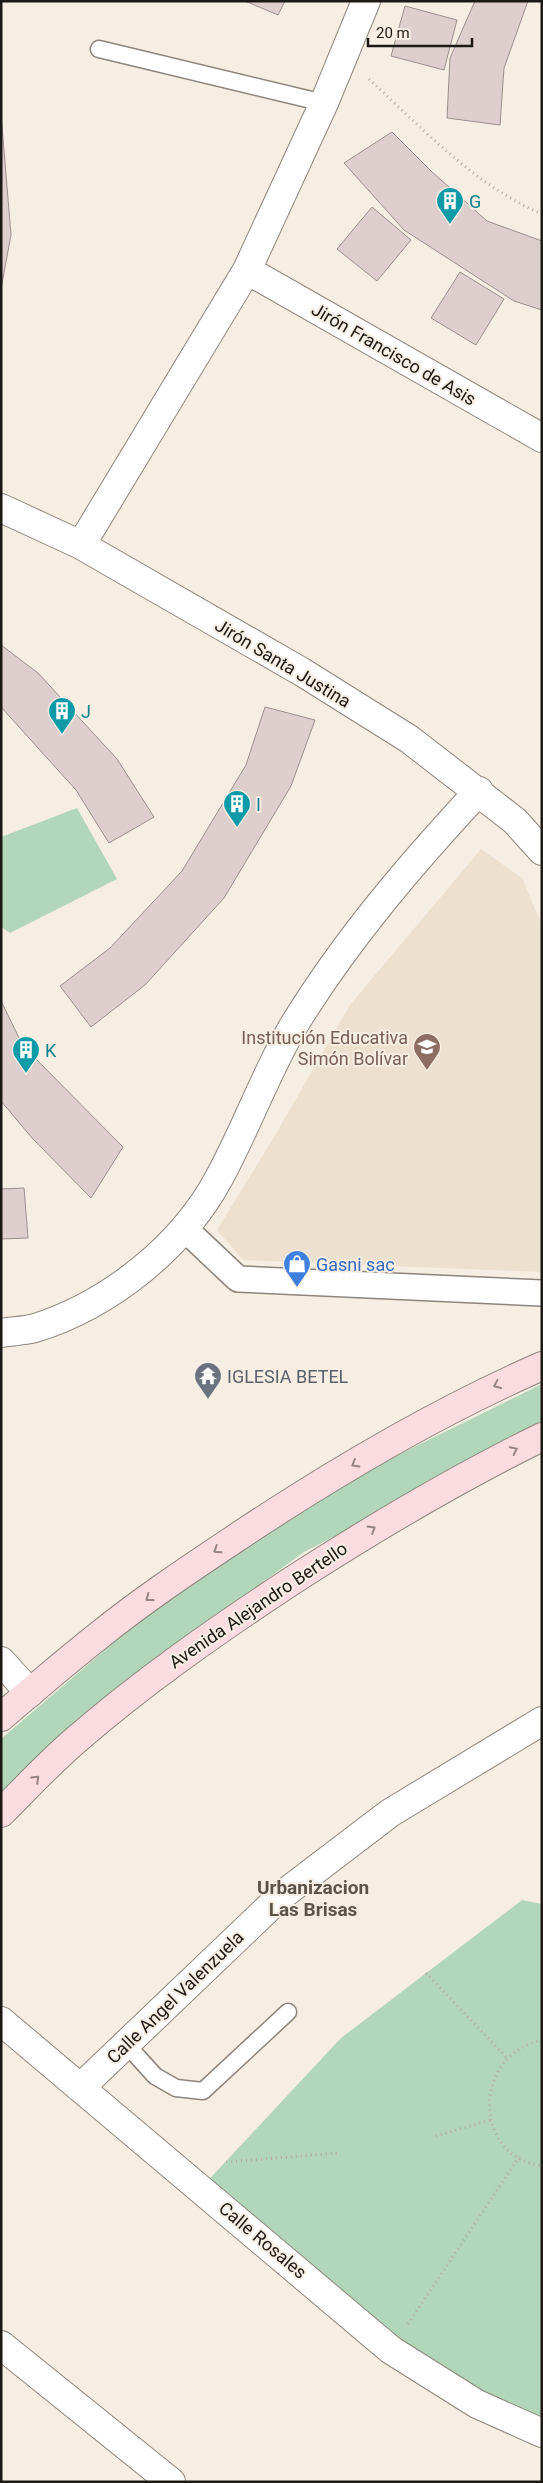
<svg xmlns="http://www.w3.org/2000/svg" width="543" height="2483" font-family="Roboto,sans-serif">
  <rect width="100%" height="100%" fill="#f6eee2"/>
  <path fill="#eee0ce" d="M481,849L522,878L542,925V1272L243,1260L217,1230L274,1137L350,1005Z"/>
  <path fill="#b2d6b9" d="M77,808L117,879L10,933L1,927V837Z
    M542,1384V1429L304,1552L145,1668L1,1799V1739L141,1619L319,1494Z
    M522,1900L542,1904V2433L477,2404L201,2188L341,2038Z"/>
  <path fill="#decfce" stroke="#9c8e8d" d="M245,1H285L278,15Z
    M475,1H528L504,68L500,125L447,118L450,58Z
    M405,6L457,20L444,70L391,56Z
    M1,114L11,235L1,289Z
    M392,132L431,171L487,221L542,241V310L514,301L404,230L344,163Z
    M372,207L411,240L377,281L337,249Z
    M460,272L504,299L476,345L431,318Z
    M1,645L38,673L117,759L154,817L109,843L76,790L1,707Z
    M265,707L315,720L291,786L224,898L145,985L91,1027L60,986L110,948L182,871L246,765Z
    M1,1001L23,1046L123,1147L91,1198L32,1138L1,1101Z
    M24,1188L28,1238L1,1239V1189Z"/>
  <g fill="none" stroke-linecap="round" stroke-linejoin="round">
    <defs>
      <path id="service" d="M99,49L324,103
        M126,2044L155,2076L176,2088L203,2091L288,2012"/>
      <path id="pedestrian" d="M185,1229L238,1279L542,1293"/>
      <path id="minor" d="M247,270L542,438
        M1,508L81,545L302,672L409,739L515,821L542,851
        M81,545L247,270L324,103L366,1
        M1,1333C12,1331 24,1331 35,1328C109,1305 182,1247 219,1178C246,1129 265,1074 294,1025C346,940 411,864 479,791
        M1,1661L30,1693
        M1,2021L391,2350L477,2404L542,2433
        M80,2088L281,1896L390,1813L542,1721
        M1,2345L171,2482"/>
      <path id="secondary" d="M1,1717C33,1690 64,1663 97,1637C145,1598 197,1564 248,1530C342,1468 439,1411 542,1366
        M1,1813C26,1788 50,1762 77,1739C144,1681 216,1631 290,1582C372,1529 454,1480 542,1437"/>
    </defs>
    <use href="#service" stroke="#8d857b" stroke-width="19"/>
    <use href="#pedestrian" stroke="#8d857b" stroke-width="28"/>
    <use href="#minor" stroke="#8d857b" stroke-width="30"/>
    <use href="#secondary" stroke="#8d857b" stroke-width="30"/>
    <path stroke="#b2aca2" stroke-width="3" stroke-dasharray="1 4" stroke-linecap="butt" d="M369,79C422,128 474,185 542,214
      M426,1973L507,2058
      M542,2040C471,2056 473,2157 542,2166
      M436,2136L491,2120
      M226,2162L339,2153
      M408,2324L519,2157"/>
    <use href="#service" stroke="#fff" stroke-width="16"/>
    <use href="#pedestrian" stroke="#fff" stroke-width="25"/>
    <use href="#minor" stroke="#fff" stroke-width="28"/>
    <use href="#secondary" stroke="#fadce0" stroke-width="28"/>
  </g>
  <defs><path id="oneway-chevron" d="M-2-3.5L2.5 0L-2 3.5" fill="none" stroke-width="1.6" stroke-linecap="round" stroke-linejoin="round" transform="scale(1.25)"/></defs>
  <g stroke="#968485">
    <use href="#oneway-chevron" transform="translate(497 1385) rotate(155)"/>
    <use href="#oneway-chevron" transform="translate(514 1450) rotate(-26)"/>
    <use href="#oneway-chevron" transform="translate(355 1464) rotate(149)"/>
    <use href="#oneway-chevron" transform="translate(372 1529) rotate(-31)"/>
    <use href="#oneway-chevron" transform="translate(217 1550) rotate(147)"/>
    <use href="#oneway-chevron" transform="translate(149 1598) rotate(143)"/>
    <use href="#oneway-chevron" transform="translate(36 1779) rotate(-44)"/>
  </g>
  <defs>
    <symbol id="building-pin" viewBox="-11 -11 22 30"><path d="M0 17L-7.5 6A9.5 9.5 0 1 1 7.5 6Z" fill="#0f9aa8" stroke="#f6eee2"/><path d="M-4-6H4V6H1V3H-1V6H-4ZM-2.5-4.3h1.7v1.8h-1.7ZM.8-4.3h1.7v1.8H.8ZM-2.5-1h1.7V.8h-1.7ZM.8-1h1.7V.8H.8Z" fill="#fff"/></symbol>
    <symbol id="school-pin" viewBox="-11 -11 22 30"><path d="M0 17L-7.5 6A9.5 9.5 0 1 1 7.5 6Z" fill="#8d6e63" stroke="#f6eee2"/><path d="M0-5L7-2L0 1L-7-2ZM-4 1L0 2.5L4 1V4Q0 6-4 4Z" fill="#fff"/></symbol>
    <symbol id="shop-pin" viewBox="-11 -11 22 30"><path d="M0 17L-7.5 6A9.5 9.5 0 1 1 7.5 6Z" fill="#3f7fe0" stroke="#f6eee2"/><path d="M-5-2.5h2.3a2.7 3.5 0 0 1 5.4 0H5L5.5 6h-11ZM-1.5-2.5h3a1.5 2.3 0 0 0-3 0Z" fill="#fff"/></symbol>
    <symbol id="temple-pin" viewBox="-11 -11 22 30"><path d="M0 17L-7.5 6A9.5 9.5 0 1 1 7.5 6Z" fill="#6b7280" stroke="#f6eee2"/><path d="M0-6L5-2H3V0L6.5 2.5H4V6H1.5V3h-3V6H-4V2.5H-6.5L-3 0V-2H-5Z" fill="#fff"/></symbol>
  </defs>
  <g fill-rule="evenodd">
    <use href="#building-pin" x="434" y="185" width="32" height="43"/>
    <use href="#building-pin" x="46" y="695" width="32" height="43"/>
    <use href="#building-pin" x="221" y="788" width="32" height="43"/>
    <use href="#school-pin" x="411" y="1031" width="32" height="43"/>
    <use href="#building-pin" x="10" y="1034" width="32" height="43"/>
    <use href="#shop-pin" x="281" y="1248" width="32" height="43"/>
    <use href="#temple-pin" x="192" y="1360" width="32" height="43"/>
  </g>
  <g text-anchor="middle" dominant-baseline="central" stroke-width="4" stroke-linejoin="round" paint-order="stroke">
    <g font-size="18" fill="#0d838f" stroke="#f6eee2" text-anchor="start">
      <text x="469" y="201">G</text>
      <text x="81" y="711">J</text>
      <text x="256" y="804">I</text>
      <text x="45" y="1050">K</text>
    </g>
    <g font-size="18" fill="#1c1915" stroke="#f6eee2">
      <text transform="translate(394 354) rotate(30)">Jirón Francisco de Asis</text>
      <text transform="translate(283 663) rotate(31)">Jirón Santa Justina</text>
      <text transform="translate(258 1605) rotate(-34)">Avenida Alejandro Bertello</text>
      <text transform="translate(175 1997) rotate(-44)">Calle Angel Valenzuela</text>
      <text transform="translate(263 2240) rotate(40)">Calle Rosales</text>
    </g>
    <g font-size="18" fill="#785e54" stroke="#f6eee2" text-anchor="end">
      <text x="408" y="1037">Institución Educativa<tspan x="408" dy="21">Simón Bolívar</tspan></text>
    </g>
    <g font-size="18" fill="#366cbe" stroke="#f6eee2" text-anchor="start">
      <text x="316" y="1264">Gasni sac</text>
    </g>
    <g font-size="18" fill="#5b616d" stroke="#f6eee2" text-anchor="start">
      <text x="227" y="1376">IGLESIA BETEL</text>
    </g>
    <g font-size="19" font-weight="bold" fill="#5a5349" stroke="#f6eee2">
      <text x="313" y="1887">Urbanizacion<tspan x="313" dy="22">Las Brisas</tspan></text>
    </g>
  </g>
  <rect width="543" height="2483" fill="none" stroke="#1c1915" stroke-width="5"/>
  <path d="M368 38v8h104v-8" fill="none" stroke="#1c1915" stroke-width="2.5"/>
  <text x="376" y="38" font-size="15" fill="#1c1915" stroke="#f6eee2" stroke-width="4" paint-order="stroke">20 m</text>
</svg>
